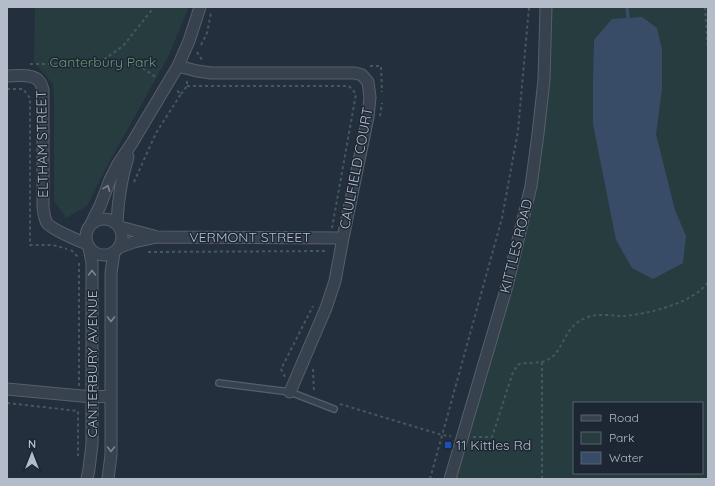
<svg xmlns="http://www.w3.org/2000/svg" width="715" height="486" font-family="Quicksand,sans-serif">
  <rect width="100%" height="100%" fill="#242f3e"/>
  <path fill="#263c3f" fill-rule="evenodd" d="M35,7H189L168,57L111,159L87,206L66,218L54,201V98L53,84L34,62Z
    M546,7H708V479H453L503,307L547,80ZM574,403H702V473H574Z"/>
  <path fill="#394c67" d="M642,17L657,28L662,49V89L656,134L675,210L686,236L683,263L653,279L632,268L616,240L593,124V80L594,40L612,19Z"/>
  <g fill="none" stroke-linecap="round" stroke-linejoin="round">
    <path stroke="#394c67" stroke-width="3.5" d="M627,7L628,18"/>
    <defs>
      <path id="lane" d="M219,383L290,392L334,409"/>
      <path id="street" d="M178,66L197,71L211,73H355L362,75L368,82L370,97L368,117L343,238L335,281L326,308L290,392
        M7,76C16,76 32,73 39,81C41,83 42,87 43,90V207C44,213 44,218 47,223C51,229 79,241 87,244
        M86 237a18 18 0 1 1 36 0a18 18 0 1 1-36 0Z
        M117,223C118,200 121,179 128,157
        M91,224L100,206L110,180L118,164L132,143L178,66L189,41L200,7
        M120,227L154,236
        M120,247L134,242L157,237L343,238
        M7,389L92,397L111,396
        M87,479L89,469L92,444V263L89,248
        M108,479L111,455V273L114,252
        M450,479L507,286L531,186L538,134L544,80L546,7"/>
    </defs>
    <use href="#lane" stroke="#565f6c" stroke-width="8"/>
    <use href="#street" stroke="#565f6c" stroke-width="13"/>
    <path stroke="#44595c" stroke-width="2" stroke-dasharray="3 3" stroke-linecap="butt" d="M705,7L708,53
      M201,45L207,33L211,13
      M197,52L202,60
      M99,63L123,46L151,11L153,7
      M30,64H137L157,78
      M370,66H381L382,92
      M187,86H349L356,94L332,228
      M7,89H23L30,98V245H53L67,249
      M181,94L187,86V81
      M380,116L382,103
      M134,182L156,133L181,94L176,90
      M71,250L79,258
      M148,252L328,251
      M313,369L314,392
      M285,377L281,369L313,306
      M78,385H79V262
      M7,403L78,411V456
      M340,404L442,435L451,436
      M473,437H492L513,372L519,364C528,362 542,364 549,359C565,350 563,325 588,317C599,313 613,316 624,316C648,314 694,303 708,282
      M430,479L502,218L518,131L529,7
      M542,479V361"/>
    <use href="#lane" stroke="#38414e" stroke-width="5.5"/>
    <use href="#street" stroke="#38414e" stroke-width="11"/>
  </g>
  <defs><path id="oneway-chevron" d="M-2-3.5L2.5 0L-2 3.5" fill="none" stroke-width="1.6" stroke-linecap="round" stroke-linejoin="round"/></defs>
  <g stroke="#7c8592">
    <use href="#oneway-chevron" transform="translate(107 188) rotate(-69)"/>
    <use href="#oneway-chevron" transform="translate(92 273) rotate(-90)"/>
    <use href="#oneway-chevron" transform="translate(111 319) rotate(90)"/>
    <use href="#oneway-chevron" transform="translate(111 449) rotate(90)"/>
  </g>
  <rect fill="#1a4fb4" stroke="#1d2633" stroke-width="1.5" x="444" y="441" width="8" height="8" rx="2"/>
  <g text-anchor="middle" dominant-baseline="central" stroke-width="3" stroke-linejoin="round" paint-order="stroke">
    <g font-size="14" fill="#6b9a76" stroke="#1d2633">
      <text x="103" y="62">Canterbury Park</text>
    </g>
    <g font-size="14" fill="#b4bcc9" stroke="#1d2633">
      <text transform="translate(42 144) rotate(-91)">ELTHAM STREET</text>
      <text transform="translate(356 168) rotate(-79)">CAULFIELD COURT</text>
      <text x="250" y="237">VERMONT STREET</text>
      <text transform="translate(516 246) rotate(-76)">KITTLES ROAD</text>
      <text transform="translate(92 364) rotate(-90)">CANTERBURY AVENUE</text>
    </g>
    <g font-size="14" fill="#b4bcc9" stroke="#1d2633" text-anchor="start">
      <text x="456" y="445">11 Kittles Rd</text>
    </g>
  </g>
  <rect width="715" height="486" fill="none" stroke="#b4bcc9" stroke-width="16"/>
  <rect x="573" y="402" width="130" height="72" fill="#1d2633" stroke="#59626f"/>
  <rect x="581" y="415" width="20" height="6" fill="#38414e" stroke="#59626f"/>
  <text x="609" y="422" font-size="12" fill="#b4bcc9">Road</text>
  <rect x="581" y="432" width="20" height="12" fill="#263c3f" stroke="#59626f"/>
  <text x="609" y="442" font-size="12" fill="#b4bcc9">Park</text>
  <rect x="581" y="452" width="20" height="12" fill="#394c67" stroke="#59626f"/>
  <text x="609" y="462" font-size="12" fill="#b4bcc9">Water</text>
  <g transform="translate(32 454)" stroke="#1d2633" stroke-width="3" paint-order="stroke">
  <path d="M0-3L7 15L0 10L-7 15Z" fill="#b4bcc9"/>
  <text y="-6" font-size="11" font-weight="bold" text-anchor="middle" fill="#b4bcc9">N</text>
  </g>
</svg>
